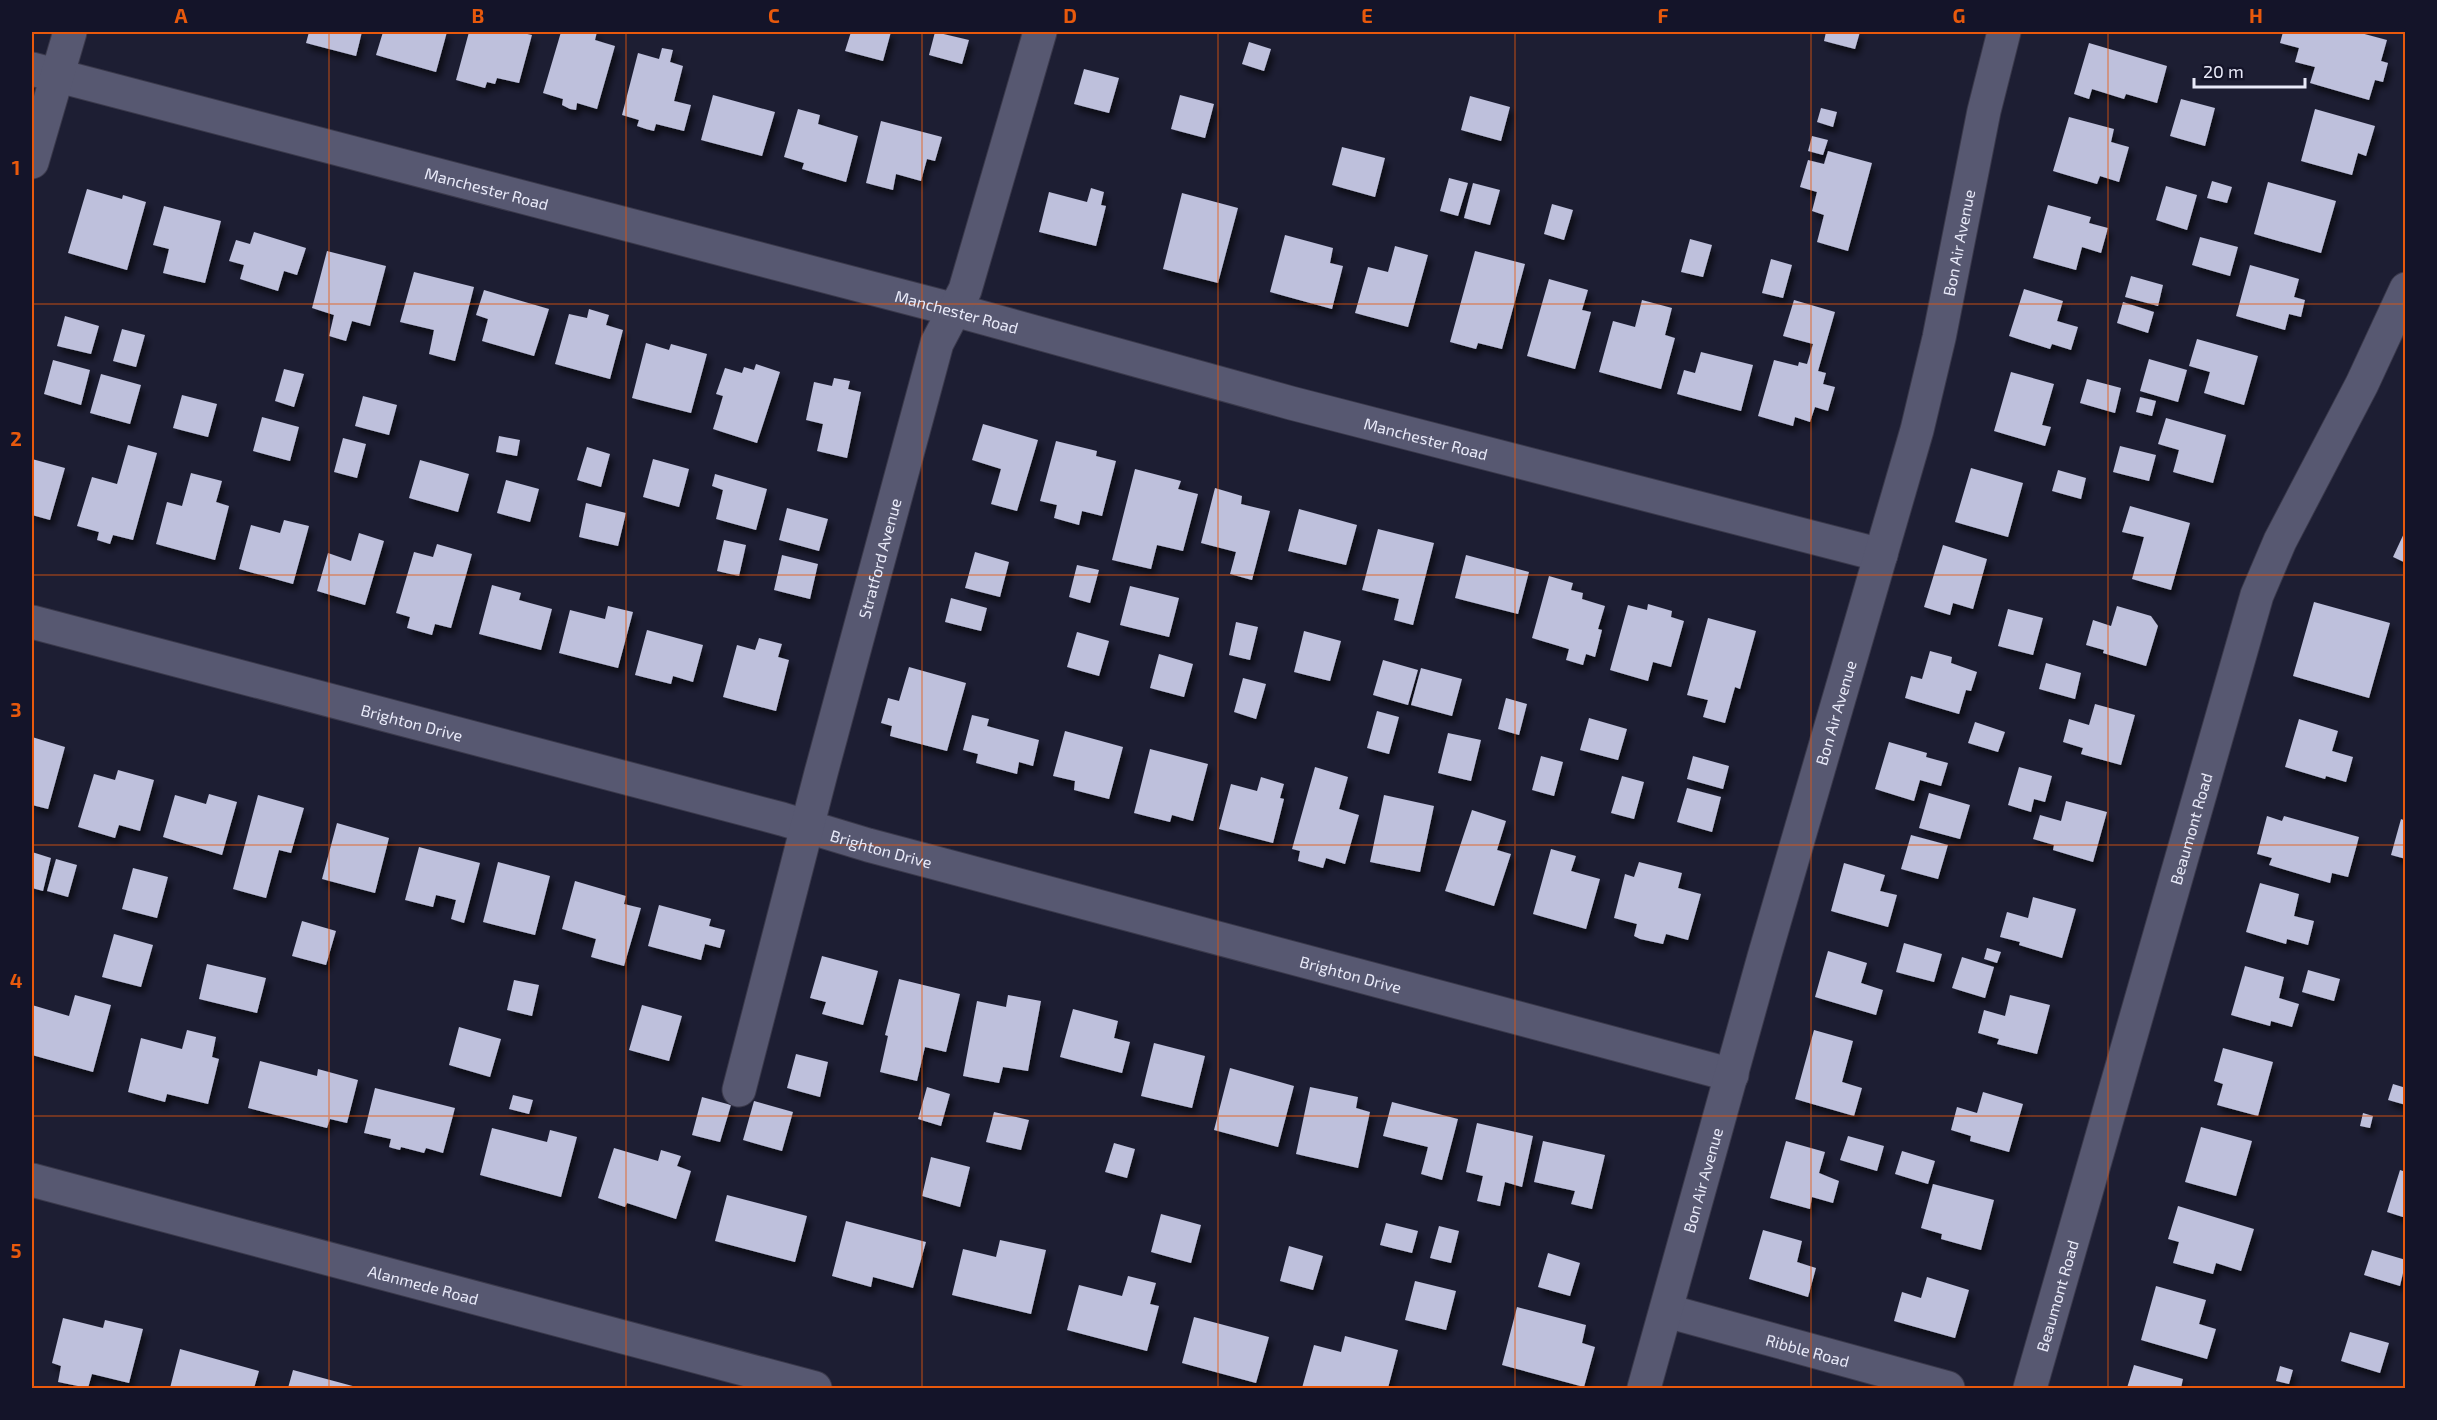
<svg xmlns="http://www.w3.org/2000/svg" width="2437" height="1420" font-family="'Exo 2',sans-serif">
  <defs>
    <filter id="shadow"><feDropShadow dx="3.5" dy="6" stdDeviation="3" flood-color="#0009"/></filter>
  </defs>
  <rect width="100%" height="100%" fill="#1d1e33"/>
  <path fill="#bec0dc" filter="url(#shadow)" d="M309,32H362L356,56L306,43Z
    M383,32H447L436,72L376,55Z
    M469,32H518L532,35L519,83L497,78L495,84L487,82L485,88L456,80Z
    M561,32H597L595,40L615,46L597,109L577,103L576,110L570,109L562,105L563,99L543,93Z
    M851,32H891L883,61L845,51Z
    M935,32L969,40L962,64L929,55Z
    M1826,32H1860L1855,49L1824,41Z
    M2283,32H2357L2387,40L2381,61L2388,63L2383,82L2375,80L2369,100L2310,83L2315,67L2295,62L2299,48L2280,43Z
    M1249,42L1271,49L1264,71L1242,64Z
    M2089,43L2167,66L2157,103L2126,94L2124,99L2092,89L2089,99L2074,94Z
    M662,48L673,50L670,62L683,66L674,101L691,105L684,131L656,124L654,131L646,129L637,126L639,120L622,115L638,53L659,59Z
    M1084,69L1119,78L1109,113L1074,104Z
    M713,95L775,112L762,156L701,140Z
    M1180,95L1214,104L1205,138L1171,129Z
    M1470,96L1510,107L1501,141L1461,130Z
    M2181,99L2215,108L2205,146L2170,136Z
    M1821,108L1837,112L1833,127L1817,122Z
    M798,109L820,115L818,124L858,136L846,182L802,169L804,163L784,157Z
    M2315,109L2375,126L2366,156L2358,153L2352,175L2301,161Z
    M2069,117L2114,129L2111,142L2129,147L2119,182L2100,176L2097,184L2053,171Z
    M881,121L942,137L935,161L927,159L921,181L896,174L893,190L866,183Z
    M1812,136L1828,140L1823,155L1808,151Z
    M1342,147L1385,158L1375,197L1332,185Z
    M1828,151L1872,163L1848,251L1817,242L1824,215L1812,211L1817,192L1800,187L1808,160L1824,164Z
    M1449,178L1468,183L1458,216L1440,211Z
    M2212,181L2232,187L2227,203L2207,198Z
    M2268,182L2336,201L2321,253L2254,234Z
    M1473,183L1500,190L1490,225L1464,218Z
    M2166,186L2197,195L2187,230L2156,220Z
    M1091,188L1104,192L1101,205L1106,206L1096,246L1039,232L1049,192L1087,202Z
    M87,189L122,199L123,195L146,202L127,270L68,253Z
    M1182,193L1238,208L1218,283L1163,269Z
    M1552,204L1573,210L1564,240L1544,234Z
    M2048,205L2091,217L2089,223L2108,228L2101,253L2082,247L2076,270L2033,258Z
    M164,206L221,221L205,283L163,273L169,249L153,245Z
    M254,232L306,248L297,275L284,271L278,291L240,279L244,265L229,261L236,240L250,244Z
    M1285,235L1333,248L1330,263L1343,266L1332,309L1270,292Z
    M2200,237L2238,247L2230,276L2192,265Z
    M1690,239L1712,245L1703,277L1681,272Z
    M1395,246L1428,255L1408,327L1355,313L1368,267L1388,272Z
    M327,251L386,266L370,326L352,321L346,341L329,336L334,315L312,308Z
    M1475,251L1525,264L1502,349L1478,343L1476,349L1450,342Z
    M1771,259L1792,265L1783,298L1762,293Z
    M2250,265L2299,279L2294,297L2305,300L2301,317L2289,314L2285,330L2236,316Z
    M414,272L474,287L455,361L429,354L434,330L400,322Z
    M2131,276L2163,285L2158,306L2125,297Z
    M1549,279L1588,290L1582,310L1591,312L1575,369L1527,356Z
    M2024,289L2063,301L2057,321L2078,327L2071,350L2052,344L2050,349L2009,336Z
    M484,290L549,309L534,356L482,341L488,319L476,315Z
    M1642,300L1672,308L1665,335L1675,338L1661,389L1599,372L1613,321L1635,327Z
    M1794,300L1835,312L1818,371L1826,373L1823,384L1835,387L1828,411L1815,407L1810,422L1795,417L1793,426L1758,416L1774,360L1798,366L1799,362L1807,364L1813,344L1783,336Z
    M2123,302L2154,312L2148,333L2117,323Z
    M589,309L609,315L606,325L623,330L610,379L555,364L569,314L587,318Z
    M65,316L99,326L91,354L57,346Z
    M122,329L145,335L136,367L113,361Z
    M2197,339L2258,356L2244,405L2204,393L2210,372L2189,366Z
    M646,343L669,350L671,344L707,354L691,413L632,398Z
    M1701,352L1753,365L1741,411L1677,394L1684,370L1695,373Z
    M2149,359L2187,370L2178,402L2140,391Z
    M53,360L90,370L81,405L44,394Z
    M756,364L780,372L757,443L713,429L723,396L716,394L725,368L742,373L744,367L754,370Z
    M284,369L304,374L294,407L275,401Z
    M2011,372L2054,384L2042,425L2051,427L2045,446L1994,431Z
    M101,374L141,385L130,424L90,413Z
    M834,378L850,381L848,389L861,392L847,458L817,451L823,424L806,420L814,382L832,386Z
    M2087,379L2121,388L2115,413L2080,403Z
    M182,395L217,404L208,437L173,428Z
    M363,396L397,405L389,435L355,426Z
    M2140,397L2156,401L2152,416L2136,412Z
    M262,417L299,427L290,461L253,451Z
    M2166,418L2226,435L2213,483L2173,472L2179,450L2158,444Z
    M983,424L1038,440L1017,511L991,504L1001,469L972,460Z
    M499,436L520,440L517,456L496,452Z
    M343,438L366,444L357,478L334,472Z
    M1056,441L1097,451L1096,456L1116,461L1102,516L1082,511L1079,525L1054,518L1057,505L1040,501Z
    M128,445L157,453L133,540L113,535L110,544L97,540L99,532L77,526L92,477L117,484Z
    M2120,446L2156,455L2149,481L2113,472Z
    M587,447L610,454L601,487L577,480Z
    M32,459L65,468L50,520L32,515Z
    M653,459L689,469L679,507L643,497Z
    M420,460L469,474L458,512L409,498Z
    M1971,468L2023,483L2008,537L1955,522Z
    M1135,469L1181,481L1178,489L1198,494L1183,551L1157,545L1151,569L1112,560Z
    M2058,470L2086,478L2081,499L2052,491Z
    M191,473L222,481L216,502L229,506L215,560L156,544L167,502L182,506Z
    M715,474L767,489L756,530L716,519L723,490L712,486Z
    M506,480L539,489L530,522L497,513Z
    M1215,488L1242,496L1241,504L1270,511L1252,580L1230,574L1236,552L1201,543Z
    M586,503L626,513L618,546L579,537Z
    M2130,506L2190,523L2171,590L2132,579L2144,537L2122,532Z
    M787,508L828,519L819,551L779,540Z
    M1299,509L1357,525L1346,565L1288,551Z
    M284,520L309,526L293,584L239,569L251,525L280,533Z
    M1378,529L1434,543L1413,625L1394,620L1399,599L1362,590Z
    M2406,529V563L2393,557Z
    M359,533L384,541L365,605L317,591L328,553L351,561Z
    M724,540L746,545L739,576L717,571Z
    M437,544L472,554L451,628L435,624L432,635L407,628L410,617L396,613L414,552L433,557Z
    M1943,545L1987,559L1973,609L1953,603L1950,615L1924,607Z
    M975,552L1009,562L1000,597L965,588Z
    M782,555L818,564L810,599L774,590Z
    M1466,555L1529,572L1518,614L1455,598Z
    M1077,565L1099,570L1090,603L1069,597Z
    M1549,576L1573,583L1571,590L1583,593L1582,599L1605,606L1598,629L1602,630L1595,657L1586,654L1583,665L1566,660L1569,649L1532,638Z
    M492,585L521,593L519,600L552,609L541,650L479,634Z
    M1130,586L1179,598L1169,637L1120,625Z
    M951,598L987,608L981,631L945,622Z
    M2314,602L2390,623L2369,698L2293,676Z
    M1648,604L1672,611L1671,617L1684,621L1671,667L1653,662L1648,681L1610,670L1628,605L1647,610Z
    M608,606L633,612L618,668L559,653L570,610L605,619Z
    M2117,606L2151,616L2158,626L2146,666L2103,653L2104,650L2086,645L2093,620L2111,626Z
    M2008,609L2043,618L2033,655L1998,646Z
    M1708,618L1756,631L1740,689L1735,687L1725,723L1703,717L1708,700L1687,695Z
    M1236,622L1258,627L1250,660L1229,655Z
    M647,630L703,645L693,682L673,676L671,684L635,675Z
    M1304,631L1341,641L1330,681L1294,672Z
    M1077,632L1109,641L1099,676L1067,667Z
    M759,638L782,644L778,657L789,660L776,711L723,697L737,645L755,650Z
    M1930,651L1952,657L1951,663L1977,672L1971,691L1966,690L1959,714L1905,698L1911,676L1922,679Z
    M1159,654L1193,664L1184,697L1150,688Z
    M1383,660L1418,670L1408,705L1373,695Z
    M2046,663L2081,673L2075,699L2039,689Z
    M909,667L966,683L947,751L890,736L892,726L881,723L888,698L899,701Z
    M1421,668L1462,679L1452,716L1411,705Z
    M1243,678L1266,684L1256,719L1234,712Z
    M1506,698L1527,704L1519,735L1498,729Z
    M2095,704L2135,715L2121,765L2081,754L2083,748L2063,742L2069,719L2089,725Z
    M1377,711L1399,717L1389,754L1367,748Z
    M972,715L989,719L987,726L1039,740L1033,766L1019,762L1017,774L976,763L978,754L963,750Z
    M1589,718L1627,729L1618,760L1580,750Z
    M2299,719L2338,731L2332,751L2353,757L2346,782L2326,776L2325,779L2285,767Z
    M1975,722L2005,732L1998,752L1968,743Z
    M1065,731L1123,747L1109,799L1074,790L1075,781L1053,776Z
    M1448,733L1481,740L1471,781L1438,773Z
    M32,737L65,747L48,809L32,805Z
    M1889,742L1927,753L1926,757L1948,763L1941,786L1920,780L1914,801L1875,789Z
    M1150,749L1208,764L1193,821L1172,815L1170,822L1134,813Z
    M1541,756L1563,762L1554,796L1532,790Z
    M1693,756L1729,766L1723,789L1687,779Z
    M1315,767L1348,777L1339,809L1359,815L1345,864L1326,858L1323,868L1298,861L1300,851L1292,849Z
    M2019,767L2052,776L2045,802L2034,799L2031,812L2008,805Z
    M118,770L154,780L140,831L119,825L115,838L78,827L94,774L115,780Z
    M1622,776L1644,782L1634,819L1611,813Z
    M1261,777L1284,784L1280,798L1284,799L1273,843L1219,829L1231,784L1257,791Z
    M1687,788L1721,797L1712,832L1677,822Z
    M1929,793L1970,805L1960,839L1919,828Z
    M209,794L237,802L222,855L163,837L175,795L206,804Z
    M258,795L304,808L291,853L279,850L266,898L233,889Z
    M1384,795L1434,806L1420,872L1370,862Z
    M2066,801L2107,812L2093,862L2053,850L2054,845L2033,839L2040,815L2061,821Z
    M1472,810L1506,821L1497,850L1511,854L1494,906L1445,891Z
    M2267,816L2282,821L2284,816L2359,837L2348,877L2332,873L2330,883L2269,865L2272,858L2257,854Z
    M2401,819L2406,821V859L2391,855Z
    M337,823L389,838L375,893L322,879Z
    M1911,835L1948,845L1938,879L1901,869Z
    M419,847L480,863L464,923L451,919L456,900L436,895L433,907L405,900Z
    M1551,849L1576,856L1571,871L1600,879L1586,929L1533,914Z
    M32,852L51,858L43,891L32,888Z
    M56,859L77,865L68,897L47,891Z
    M498,862L550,876L535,935L483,922Z
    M1639,862L1682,873L1678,888L1701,894L1688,940L1666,934L1663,944L1640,939L1634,936L1637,924L1614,918L1625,874L1634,877Z
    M1844,863L1885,875L1880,891L1897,895L1888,927L1831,911Z
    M133,868L168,877L157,918L122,909Z
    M575,881L626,896L624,904L641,908L624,966L591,957L596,939L562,929Z
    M2260,883L2299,894L2294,916L2314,921L2308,945L2287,939L2286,944L2246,932Z
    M2033,897L2076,909L2062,958L2019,945L2020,942L2000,937L2007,912L2028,918Z
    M659,905L711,919L709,926L725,930L720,948L705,944L701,960L648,946Z
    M302,921L336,931L326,965L292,956Z
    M114,934L153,945L141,987L102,977Z
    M1904,943L1942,954L1934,982L1896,972Z
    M1987,948L2001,952L1997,963L1984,959Z
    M1828,951L1867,963L1861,983L1883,990L1876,1015L1815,997Z
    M822,956L878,971L863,1025L822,1014L826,1002L810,998Z
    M1962,957L1994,967L1985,998L1952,988Z
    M207,964L266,978L257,1013L199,999Z
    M2245,966L2284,977L2279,998L2299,1004L2292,1027L2271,1021L2270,1026L2231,1015Z
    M2308,970L2340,979L2334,1001L2302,992Z
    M899,979L960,994L946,1052L925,1047L917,1081L880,1072L888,1036L885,1035Z
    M514,980L539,985L532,1016L507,1010Z
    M75,995L111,1005L93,1072L32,1055V1005L69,1016Z
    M1008,995L1041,1001L1028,1071L1003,1067L999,1083L963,1076L977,1001L1006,1007Z
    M2010,995L2050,1005L2037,1054L1997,1044L1999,1039L1978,1033L1984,1010L2005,1016Z
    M642,1005L682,1016L669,1061L629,1050Z
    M1073,1009L1118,1021L1114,1038L1130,1042L1122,1073L1060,1057Z
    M459,1027L501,1039L490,1077L449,1065Z
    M187,1030L216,1037L212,1057L219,1059L208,1104L167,1094L165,1102L128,1092L141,1038L182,1049Z
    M1814,1030L1853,1041L1842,1082L1862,1088L1854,1116L1795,1099Z
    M1154,1043L1205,1056L1192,1108L1141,1096Z
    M2223,1048L2273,1062L2258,1116L2217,1105L2223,1084L2214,1081Z
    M796,1054L828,1062L820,1097L787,1088Z
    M260,1061L317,1076L318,1069L358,1080L347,1123L330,1119L327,1128L248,1108Z
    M1230,1068L1294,1086L1278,1147L1214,1130Z
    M2393,1084L2406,1088V1105L2388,1100Z
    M927,1087L950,1094L941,1126L918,1119Z
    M1310,1087L1358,1097L1356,1108L1370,1112L1358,1168L1296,1154Z
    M375,1088L455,1108L443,1153L426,1148L424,1153L401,1147L400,1150L392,1148L389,1147L391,1139L364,1133Z
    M1983,1092L2023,1104L2009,1152L1970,1141L1971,1136L1951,1130L1957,1107L1977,1113Z
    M513,1095L533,1100L529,1114L509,1109Z
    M702,1097L731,1105L720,1142L692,1135Z
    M754,1101L793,1112L782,1151L743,1140Z
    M1392,1102L1458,1119L1442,1180L1421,1174L1428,1147L1383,1136Z
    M994,1112L1029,1120L1021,1150L986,1142Z
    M2363,1113L2373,1116L2370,1128L2360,1126Z
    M1477,1123L1533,1136L1522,1187L1505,1182L1500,1206L1477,1201L1483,1176L1466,1172Z
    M2201,1127L2252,1141L2236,1196L2185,1182Z
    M492,1128L547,1142L550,1130L577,1137L561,1197L480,1175Z
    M1848,1136L1884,1146L1877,1171L1840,1160Z
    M1543,1141L1605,1155L1592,1209L1571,1204L1575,1191L1534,1182Z
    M1786,1141L1825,1152L1819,1173L1839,1181L1833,1203L1812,1197L1810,1209L1770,1198Z
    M1114,1143L1135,1149L1127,1178L1105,1172Z
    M614,1148L658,1161L661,1150L681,1156L677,1166L691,1171L676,1219L627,1203L625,1207L598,1198Z
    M1902,1151L1935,1161L1928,1184L1895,1174Z
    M931,1157L970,1167L960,1207L922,1196Z
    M2400,1170L2406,1172V1218L2387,1212Z
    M1933,1184L1994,1200L1981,1250L1941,1239L1942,1234L1921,1228Z
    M727,1195L807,1216L795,1262L715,1241Z
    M2178,1206L2254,1229L2241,1271L2216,1263L2213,1274L2173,1263L2179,1242L2168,1239Z
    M1161,1214L1201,1225L1191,1263L1151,1252Z
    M846,1221L926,1242L913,1288L873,1277L871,1287L832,1276Z
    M1386,1223L1418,1231L1412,1253L1380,1245Z
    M1439,1226L1459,1231L1451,1263L1430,1258Z
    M1763,1230L1802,1241L1797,1262L1816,1268L1808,1297L1749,1279Z
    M1000,1240L1046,1250L1031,1314L952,1295L963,1249L996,1257Z
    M1289,1246L1323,1256L1313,1290L1280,1281Z
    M2372,1250L2406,1260L2400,1286L2364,1275Z
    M1548,1253L1580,1263L1570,1296L1538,1287Z
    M1128,1276L1156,1283L1150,1304L1159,1306L1147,1351L1067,1330L1079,1285L1122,1296Z
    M1927,1277L1969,1290L1955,1338L1894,1321L1902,1292L1921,1298Z
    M1415,1281L1456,1291L1446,1330L1405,1320Z
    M2156,1286L2206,1300L2199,1324L2216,1329L2207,1359L2141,1340Z
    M1517,1307L1586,1325L1582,1343L1595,1347L1584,1387L1502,1365Z
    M1194,1317L1269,1337L1256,1383L1182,1363Z
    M63,1318L103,1328L105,1320L143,1329L129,1383L92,1374L88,1388L58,1382L61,1366L52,1363Z
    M2350,1332L2389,1343L2380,1373L2341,1361Z
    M1345,1336L1398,1350L1388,1388H1302L1314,1345L1341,1352Z
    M180,1349L259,1371L254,1388H170Z
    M2134,1365L2183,1379L2181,1388H2127Z
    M2280,1366L2293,1370L2289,1384L2276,1381Z
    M293,1370L360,1388H288Z"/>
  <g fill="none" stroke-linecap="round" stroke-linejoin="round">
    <defs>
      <g id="minor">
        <path id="s1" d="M32,69L955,310L1291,403L1881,555"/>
        <path d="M32,162L70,32"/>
        <path id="s2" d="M32,622L782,819L868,845L1732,1075"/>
        <path id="s3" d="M739,1090L821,773L937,343L965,290L1040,32"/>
        <path id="s4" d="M32,1180L815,1388"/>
        <path id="s5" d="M1667,1311L1948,1388"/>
        <path id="s6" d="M1644,1388L1764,957L1917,430L1939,338L1984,111L2004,32"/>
        <path id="s7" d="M2030,1388L2257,595L2280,541L2362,384L2406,289"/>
      </g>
    </defs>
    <use href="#minor" stroke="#3a394b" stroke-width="35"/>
    <use href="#minor" stroke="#575871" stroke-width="33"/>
  </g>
  <path fill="none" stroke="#e8590c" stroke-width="1.5" stroke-opacity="0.55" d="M329,32V1388M626,32V1388M922,32V1388M1218,32V1388M1515,32V1388M1811,32V1388M2108,32V1388M32,304H2406M32,575H2406M32,845H2406M32,1116H2406"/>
  <g text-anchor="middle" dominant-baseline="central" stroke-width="6" stroke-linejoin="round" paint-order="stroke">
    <g font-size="16" fill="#e9eaf9" stroke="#141429">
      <text stroke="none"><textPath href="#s1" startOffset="470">Manchester Road</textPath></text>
      <text stroke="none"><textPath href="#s6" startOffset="1188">Bon Air Avenue</textPath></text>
      <text stroke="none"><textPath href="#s1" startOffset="956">Manchester Road</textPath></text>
      <text stroke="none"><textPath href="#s1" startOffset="1442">Manchester Road</textPath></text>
      <text stroke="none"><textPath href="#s3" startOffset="550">Stratford Avenue</textPath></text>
      <text stroke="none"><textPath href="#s6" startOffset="702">Bon Air Avenue</textPath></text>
      <text stroke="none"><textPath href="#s2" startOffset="393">Brighton Drive</textPath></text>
      <text stroke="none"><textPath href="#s7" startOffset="582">Beaumont Road</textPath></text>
      <text stroke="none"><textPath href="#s2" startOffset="879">Brighton Drive</textPath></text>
      <text stroke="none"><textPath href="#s2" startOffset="1365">Brighton Drive</textPath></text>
      <text stroke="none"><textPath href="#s6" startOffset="216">Bon Air Avenue</textPath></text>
      <text stroke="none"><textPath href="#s4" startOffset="405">Alanmede Road</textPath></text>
      <text stroke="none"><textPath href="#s7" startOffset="96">Beaumont Road</textPath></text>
      <text stroke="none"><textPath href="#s5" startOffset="146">Ribble Road</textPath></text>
    </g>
  </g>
  <rect width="2437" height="1420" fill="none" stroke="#141429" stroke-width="66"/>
  <path d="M2194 78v9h111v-9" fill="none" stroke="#e9eaf9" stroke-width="3"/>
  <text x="2203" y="78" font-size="18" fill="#e9eaf9" stroke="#141429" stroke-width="4.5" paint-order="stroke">20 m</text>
  <rect x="33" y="33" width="2371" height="1354" fill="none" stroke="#e8590c" stroke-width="2"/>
  <g font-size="20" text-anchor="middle" font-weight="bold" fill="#e8590c">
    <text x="181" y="23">A</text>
    <text x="478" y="23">B</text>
    <text x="774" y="23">C</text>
    <text x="1070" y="23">D</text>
    <text x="1367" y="23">E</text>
    <text x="1663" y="23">F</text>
    <text x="1959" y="23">G</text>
    <text x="2256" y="23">H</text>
    <text x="16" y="175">1</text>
    <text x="16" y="446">2</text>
    <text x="16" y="717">3</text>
    <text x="16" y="988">4</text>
    <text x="16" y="1258">5</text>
  </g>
</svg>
